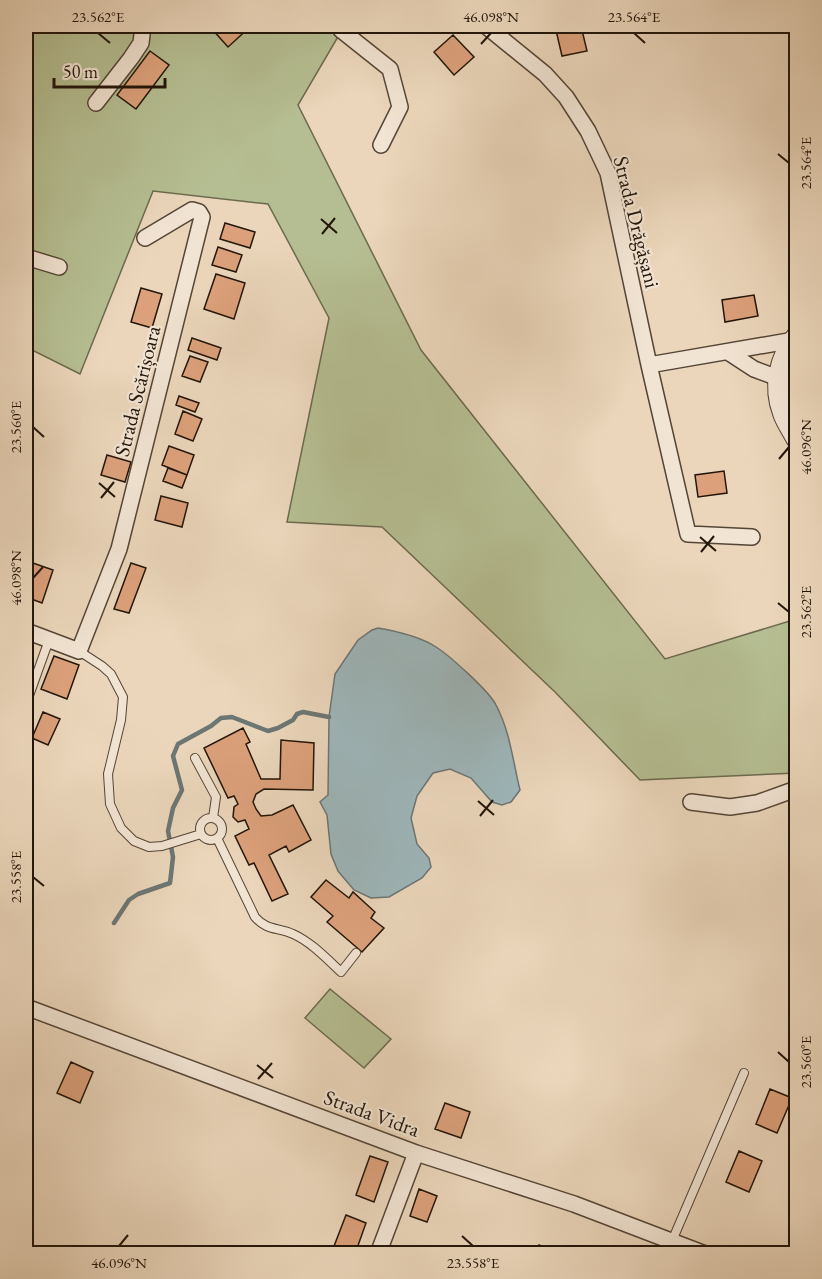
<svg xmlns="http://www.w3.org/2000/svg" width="822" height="1279" font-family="'EB Garamond',serif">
  <rect width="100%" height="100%" fill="#ebd6bb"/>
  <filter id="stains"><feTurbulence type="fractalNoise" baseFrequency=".00333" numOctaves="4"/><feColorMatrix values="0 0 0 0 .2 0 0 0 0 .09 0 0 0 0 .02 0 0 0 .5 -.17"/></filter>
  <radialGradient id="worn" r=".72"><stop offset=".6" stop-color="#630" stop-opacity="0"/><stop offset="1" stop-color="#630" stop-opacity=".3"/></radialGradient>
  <path fill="#b5be92" stroke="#6c6a4e" stroke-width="1.5" d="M26,26H322L339,35L298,105L421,350L665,659L790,621L796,578V773L640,780L555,692L382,527L287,522L329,318L268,204L153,191L80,374L26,347Z
    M330,989L391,1039L364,1068L305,1018Z"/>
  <path fill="#9db6ba" stroke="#6c7674" stroke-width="1.5" d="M378,628C395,631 421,637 436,647C450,656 489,691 496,705C510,731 513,762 520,790L511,802L502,805L492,802L471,778L450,769L433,773L417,796L411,818L417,844L429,858L431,867L422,878L389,897L371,898L354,890L338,871L331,854L327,815L320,802L328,795L329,717L335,674L358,640L372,630Z"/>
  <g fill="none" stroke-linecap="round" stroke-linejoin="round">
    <path stroke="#6c7674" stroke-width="4.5" d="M114,923L129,900L138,894L170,883L173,857L168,831L173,808L182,790L173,756L178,744L211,726L221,718L232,717L268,731L278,728L293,720L297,714L303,712L329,717"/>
  </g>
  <path fill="#dca17b" stroke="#22150a" stroke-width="1.5" d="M216,26H251L228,47L212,29Z
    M555,26H581L587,51L562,56Z
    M453,35L474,57L454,75L434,52Z
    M150,51L169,65L136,109L117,95Z
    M225,223L255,232L250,248L220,239Z
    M218,247L242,255L236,272L212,265Z
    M216,274L245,283L234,319L204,309Z
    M141,288L162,294L152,328L131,322Z
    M754,295L758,316L725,322L722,300Z
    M192,338L221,348L217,360L188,350Z
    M190,356L208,362L200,382L182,376Z
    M179,396L199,403L195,412L176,405Z
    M183,411L202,419L193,441L175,434Z
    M169,446L194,455L187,475L162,465Z
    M107,455L131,462L125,482L101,475Z
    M168,468L187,475L182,488L163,481Z
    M724,471L727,493L698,497L695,475Z
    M161,496L188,503L182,527L155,520Z
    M30,562L53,570L42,603L26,597V574Z
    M131,563L146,568L129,613L114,609Z
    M54,656L79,665L67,699L41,689Z
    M43,712L60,719L48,745L32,738Z
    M243,728L250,742L246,744L261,779H280L281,740L314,743L313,790L264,789L256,794L253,802L256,809L261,816L272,815L293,805L311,840L289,852L286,846L269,855L288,894L272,901L254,863L249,865L235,836L249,829L245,820L238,822L233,817L234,807L238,804L234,796L228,798L204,748Z
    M326,880L349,898L353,892L375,912L371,918L384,928L362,952L327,922L333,916L311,897Z
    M71,1062L93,1072L80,1103L57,1093Z
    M770,1089L792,1098L777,1133L756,1124Z
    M445,1103L470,1112L461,1138L435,1129Z
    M739,1151L762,1161L749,1192L726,1182Z
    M370,1156L388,1162L374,1202L356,1195Z
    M419,1189L437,1196L427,1222L410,1216Z
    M346,1215L366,1223L355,1254H331Z
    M539,1245L560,1254H535Z"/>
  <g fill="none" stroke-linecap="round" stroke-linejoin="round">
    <defs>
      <path id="service" d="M79,651L102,666L111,674L123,697L121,720L108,774L110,804L121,828L134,841L149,847L162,846L201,834
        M26,704L49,640
        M195,758L216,797L213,818
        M200 829a11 11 0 1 1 22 0a11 11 0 1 1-22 0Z
        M217,838L255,917C267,931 278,927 293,934C311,942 326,958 341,972L356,953
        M672,1241L744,1073"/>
      <path id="minor" d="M339,26L341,30L390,69L400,107L381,145
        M486,26L545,74L566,97L588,131L608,173L649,365L688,534L752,537
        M96,103L131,58L141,43L143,26
        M26,257L59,267
        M728,352L754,369L778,378
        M649,365L794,340
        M780,367L796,371
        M26,631L79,651L119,549L202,217L199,212L192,210L145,238
        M691,802L730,807L757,803L796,789
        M26,1007L416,1153L574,1204L705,1254
        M378,1254L416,1153"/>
      <path id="tertiary" d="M796,337C779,358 773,387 783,413C786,422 792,430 796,438"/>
    </defs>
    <use href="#service" stroke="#544536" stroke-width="10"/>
    <use href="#minor" stroke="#544536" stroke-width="18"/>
    <use href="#tertiary" stroke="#544536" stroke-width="22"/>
    <use href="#service" stroke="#f2e4d3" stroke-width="8"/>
    <use href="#minor" stroke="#f2e4d3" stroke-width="15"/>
    <use href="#tertiary" stroke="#f2e4d3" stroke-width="20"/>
  </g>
  <path fill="none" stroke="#22150a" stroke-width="2" d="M98,33L110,43M634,33L645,43M481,44L491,33M778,154L789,163M321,219L337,233M322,234L335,218M33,427L44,437M779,459L789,447M99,483L115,497M101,498L114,482M700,537L716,551M701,552L714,536M33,578L43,567M778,603L789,612M478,801L494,815M480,816L493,800M33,877L44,886M778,1052L789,1062M257,1065L273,1078M258,1079L272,1063M462,1236L473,1246M119,1246L128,1235"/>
  <g text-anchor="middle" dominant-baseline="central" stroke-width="4.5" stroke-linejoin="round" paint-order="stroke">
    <g font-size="21" fill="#22150a" stroke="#f2e4d3">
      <text transform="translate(637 222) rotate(76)">Strada Drăgășani</text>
      <text transform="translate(137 391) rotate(-76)">Strada Scărișoara</text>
      <text transform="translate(372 1113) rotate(20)">Strada Vidra</text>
    </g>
  </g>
  <rect width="822" height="1279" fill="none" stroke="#ebd6bb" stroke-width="66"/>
  <path d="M54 78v9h111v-9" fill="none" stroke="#22150a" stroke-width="3"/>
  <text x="63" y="78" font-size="18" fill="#22150a" stroke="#f2e4d3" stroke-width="4.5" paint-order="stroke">50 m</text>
  <rect x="33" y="33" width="756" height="1213" fill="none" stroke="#22150a" stroke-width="2"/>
  <g font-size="15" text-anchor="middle" fill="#22150a">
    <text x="98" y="22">23.562°E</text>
    <text x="491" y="22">46.098°N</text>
    <text x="634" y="22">23.564°E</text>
    <text transform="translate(806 163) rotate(-90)" y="5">23.564°E</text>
    <text transform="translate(16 427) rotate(-90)" y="5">23.560°E</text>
    <text transform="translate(806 447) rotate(-90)" y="5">46.096°N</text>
    <text transform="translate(16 578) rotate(-90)" y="5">46.098°N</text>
    <text transform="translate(806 612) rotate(-90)" y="5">23.562°E</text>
    <text transform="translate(16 877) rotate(-90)" y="5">23.558°E</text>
    <text transform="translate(806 1062) rotate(-90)" y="5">23.560°E</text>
    <text x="119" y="1268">46.096°N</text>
    <text x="473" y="1268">23.558°E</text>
  </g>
  <rect width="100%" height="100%" filter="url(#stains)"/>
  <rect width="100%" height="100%" fill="url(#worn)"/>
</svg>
